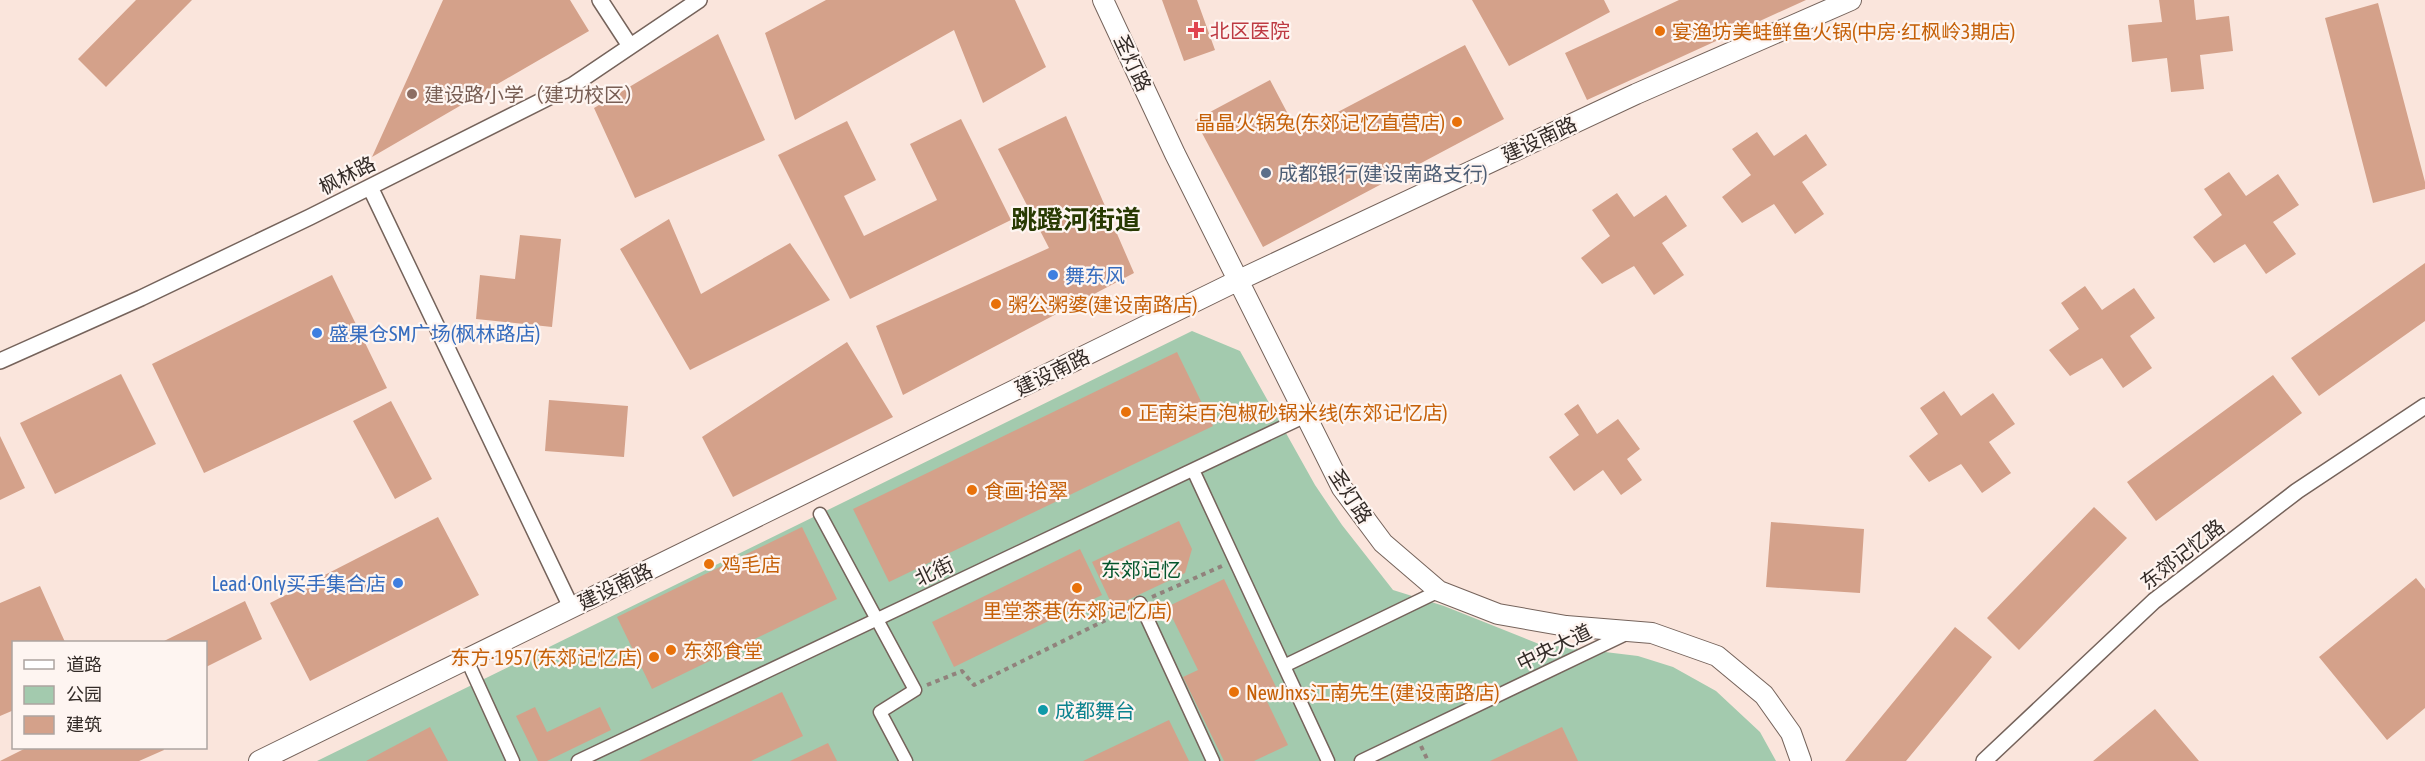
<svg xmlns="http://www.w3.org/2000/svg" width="2425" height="761" font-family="'Asap Condensed','Noto Sans SC',sans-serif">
  <rect width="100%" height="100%" fill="#fae5dc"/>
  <path fill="#a3caae" d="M1192,331L1240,351L1315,485L1342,525L1393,590L1444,606L1539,644L1638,656L1673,667L1716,691L1760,732L1776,761H317Z"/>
  <path fill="#d4a18a" d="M136,0H192L106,87L78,59Z
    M443,0H570L589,31L372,157Z
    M826,0H1015L1046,67L983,103L954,30L795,120L765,33Z
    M1162,0H1197L1215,50L1184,61Z
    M1472,0H1604L1610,12L1509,66Z
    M1679,0H1806L1587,100L1565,53Z
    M2159,0H2194L2196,20L2229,16L2233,51L2200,55L2204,89L2171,92L2167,58L2132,62L2128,25L2162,22Z
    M2378,3L2425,182V189L2373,203L2325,18Z
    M718,34L765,140L635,198L594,108Z
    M1465,45L1504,119L1263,247L1195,120L1270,80L1298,133Z
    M1066,116L1134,273L903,395L876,326L1049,248L998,149Z
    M961,119L1011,220L850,299L778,155L847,121L876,180L844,196L864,236L937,200L910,144Z
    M1757,132L1774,156L1806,134L1827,165L1802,182L1824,214L1795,234L1774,204L1742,223L1722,197L1751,175L1732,149Z
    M2229,172L2246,196L2278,174L2299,205L2273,222L2296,254L2266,274L2245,244L2214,263L2193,237L2222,215L2204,189Z
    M1617,193L1634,217L1666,195L1687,226L1662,243L1684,275L1654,295L1634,266L1602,284L1581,258L1610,236L1592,210Z
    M669,219L701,294L790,243L830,300L690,370L620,249Z
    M520,235L561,239L552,327L476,319L480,275L515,279Z
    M2425,263V321L2319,396L2291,358Z
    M332,275L387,388L204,473L152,364Z
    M2085,286L2102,310L2134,288L2155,318L2130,336L2152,368L2123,388L2102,358L2070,376L2049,350L2079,329L2061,303Z
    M847,342L893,417L733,497L702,437Z
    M1177,352L1213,426L889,582L853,509Z
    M121,374L156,444L55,494L20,423Z
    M2273,375L2302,413L2156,521L2127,482Z
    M1944,391L1961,416L1993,393L2015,424L1989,442L2011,473L1982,493L1961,464L1929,482L1909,456L1938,434L1920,408Z
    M549,400L628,406L624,457L545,451Z
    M391,401L432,479L395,499L353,421Z
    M1578,404L1597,434L1618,419L1640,449L1627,459L1642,480L1621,495L1603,470L1574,491L1549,457L1579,435L1564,414Z
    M0,436L25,488L0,500Z
    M2094,507L2127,538L2019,650L1987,618Z
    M438,517L479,595L310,681L270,603Z
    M1179,521L1192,549L1185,573L1113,607L1092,562Z
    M1771,522L1864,529L1860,593L1766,587Z
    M802,527L837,599L652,689L617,617Z
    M1080,549L1102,595L954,667L932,622Z
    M2416,578L2425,589V708L2387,740L2319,657Z
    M1224,579L1277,689L1264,695L1288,745L1254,761H1224L1183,677L1198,670L1167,607Z
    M40,586L65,642H14V710L0,716V603Z
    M245,601L262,639L206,667V642H162Z
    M1955,627L1992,657L1906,761H1845Z
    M782,692L803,736L751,761H639Z
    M535,707L547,732L600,707L611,730L547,761H538L516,716Z
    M2155,709L2199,761H2093Z
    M1169,720L1189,761H1083Z
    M430,727L448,761H366Z
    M1562,727L1578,761H1490Z
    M828,743L837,761H790Z
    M26,748H163L164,750L139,761H0Z"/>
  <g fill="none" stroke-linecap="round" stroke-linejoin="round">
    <defs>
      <path id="pedestrian" d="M1193,470L1328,761
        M820,514L915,690L880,712L906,761
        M1140,603L1213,761
        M466,658L513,761
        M1284,666L1439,591
        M578,761L1306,416
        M1361,761L1628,633"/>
      <path id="minor" d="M600,0L630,46
        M370,187L571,607
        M0,361L141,298L310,217L573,85L699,0
        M1984,761L2154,601L2297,491L2425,406"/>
      <path id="tertiary" d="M1103,0L1175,154L1342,488L1383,543L1439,591L1498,614L1566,626L1652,633L1717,656L1764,695L1791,733L1801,761
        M259,761L1239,280L1636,94L1851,0"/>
    </defs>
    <use href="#pedestrian" stroke="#75635b" stroke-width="15"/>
    <use href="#minor" stroke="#75635b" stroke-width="18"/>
    <use href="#tertiary" stroke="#75635b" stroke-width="22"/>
    <path stroke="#91827c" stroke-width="4" stroke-dasharray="4.5 4.5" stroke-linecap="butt" d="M1152,597L1222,566
      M927,685L962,671L974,685L1126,610
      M1421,746L1428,761"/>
    <use href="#pedestrian" stroke="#fff" stroke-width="12"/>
    <use href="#minor" stroke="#fff" stroke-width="15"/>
    <use href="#tertiary" stroke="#fff" stroke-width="20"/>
  </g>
  <path fill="#e0444e" stroke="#fef5f1" stroke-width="2" d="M1193 21h6v6h6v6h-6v6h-6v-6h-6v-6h6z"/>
  <g fill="#e8710a" stroke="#fef5f1" stroke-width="2">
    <circle cx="1660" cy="31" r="6"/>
    <circle cx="1457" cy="122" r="6"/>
    <circle cx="996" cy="304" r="6"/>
    <circle cx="1126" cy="412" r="6"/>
    <circle cx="972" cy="490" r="6"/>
    <circle cx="709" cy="564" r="6"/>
    <circle cx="1077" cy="588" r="6"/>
    <circle cx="671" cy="650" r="6"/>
    <circle cx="654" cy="657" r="6"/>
    <circle cx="1234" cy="692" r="6"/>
  </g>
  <circle fill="#8d6e63" stroke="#fef5f1" stroke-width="2" cx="412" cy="94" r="6"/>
  <circle fill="#5c6f8a" stroke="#fef5f1" stroke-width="2" cx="1266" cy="173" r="6"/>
  <g fill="#3f7fe0" stroke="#fef5f1" stroke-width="2">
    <circle cx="1053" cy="275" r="6"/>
    <circle cx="317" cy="333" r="6"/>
    <circle cx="398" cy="583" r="6"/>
  </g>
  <circle fill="#0f9aa8" stroke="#fef5f1" stroke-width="2" cx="1043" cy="710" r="6"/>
  <g text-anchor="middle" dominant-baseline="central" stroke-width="4.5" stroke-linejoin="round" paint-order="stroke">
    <g font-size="20" fill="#be3a42" stroke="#fef5f1" text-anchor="start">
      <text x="1210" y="30">北区医院</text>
    </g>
    <g font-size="20" fill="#c56008" stroke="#fef5f1" text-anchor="start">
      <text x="1672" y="31">宴渔坊美蛙鲜鱼火锅(中房·红枫岭3期店)</text>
      <text x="1445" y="122" text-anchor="end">晶晶火锅兔(东郊记忆直营店)</text>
      <text x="1008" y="304">粥公粥婆(建设南路店)</text>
      <text x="1138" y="412">正南柒百泡椒砂锅米线(东郊记忆店)</text>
      <text x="984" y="490">食画·拾翠</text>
      <text x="721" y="564">鸡毛店</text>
      <text x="1077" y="610" text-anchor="middle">里堂茶巷(东郊记忆店)</text>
      <text x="683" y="650">东郊食堂</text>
      <text x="642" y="657" text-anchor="end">东方·1957(东郊记忆店)</text>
      <text x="1246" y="692">NewJnxs江南先生(建设南路店)</text>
    </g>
    <g font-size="20" fill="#332b27" stroke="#fef5f1">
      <text transform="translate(1133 63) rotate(65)">圣灯路</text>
      <text transform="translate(1539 139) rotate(-25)">建设南路</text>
      <text transform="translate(347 175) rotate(-27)">枫林路</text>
      <text transform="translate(1052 372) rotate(-26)">建设南路</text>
      <text transform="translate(1351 496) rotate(57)">圣灯路</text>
      <text transform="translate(2182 554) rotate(-38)">东郊记忆路</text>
      <text transform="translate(934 571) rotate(-25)">北街</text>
      <text transform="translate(615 586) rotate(-26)">建设南路</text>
      <text transform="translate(1554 647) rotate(-26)">中央大道</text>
    </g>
    <g font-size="20" fill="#785e54" stroke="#fef5f1" text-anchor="start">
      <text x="424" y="94">建设路小学（建功校区）</text>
    </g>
    <g font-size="20" fill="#4e5e75" stroke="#fef5f1" text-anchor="start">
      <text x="1278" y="173">成都银行(建设南路支行)</text>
    </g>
    <g font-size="20" fill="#366cbe" stroke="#fef5f1" text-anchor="start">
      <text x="1065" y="275">舞东风</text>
      <text x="329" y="333">盛果仓SM广场(枫林路店)</text>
      <text x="386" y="583" text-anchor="end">Lead·Only买手集合店</text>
    </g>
    <g font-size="20" fill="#04562d" stroke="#fef5f1">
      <text x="1141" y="569">东郊记忆</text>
    </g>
    <g font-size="20" fill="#0d838f" stroke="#fef5f1" text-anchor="start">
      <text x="1055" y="710">成都舞台</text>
    </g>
    <g font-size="26" font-weight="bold" fill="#283a02" stroke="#fef5f1">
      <text x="1076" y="220">跳蹬河街道</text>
    </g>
  </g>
  <rect x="12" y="641" width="195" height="108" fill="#fef5f1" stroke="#ada4a0" stroke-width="1.5"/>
  <rect x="24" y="660" width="30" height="9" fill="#ffffff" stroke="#ada4a0" stroke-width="1.5"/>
  <text x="66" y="671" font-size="18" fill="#332b27">道路</text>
  <rect x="24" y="686" width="30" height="18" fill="#a3caae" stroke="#ada4a0" stroke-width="1.5"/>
  <text x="66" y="701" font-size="18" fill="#332b27">公园</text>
  <rect x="24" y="716" width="30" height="18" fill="#d4a18a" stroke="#ada4a0" stroke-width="1.5"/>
  <text x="66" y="731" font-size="18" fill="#332b27">建筑</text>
</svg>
